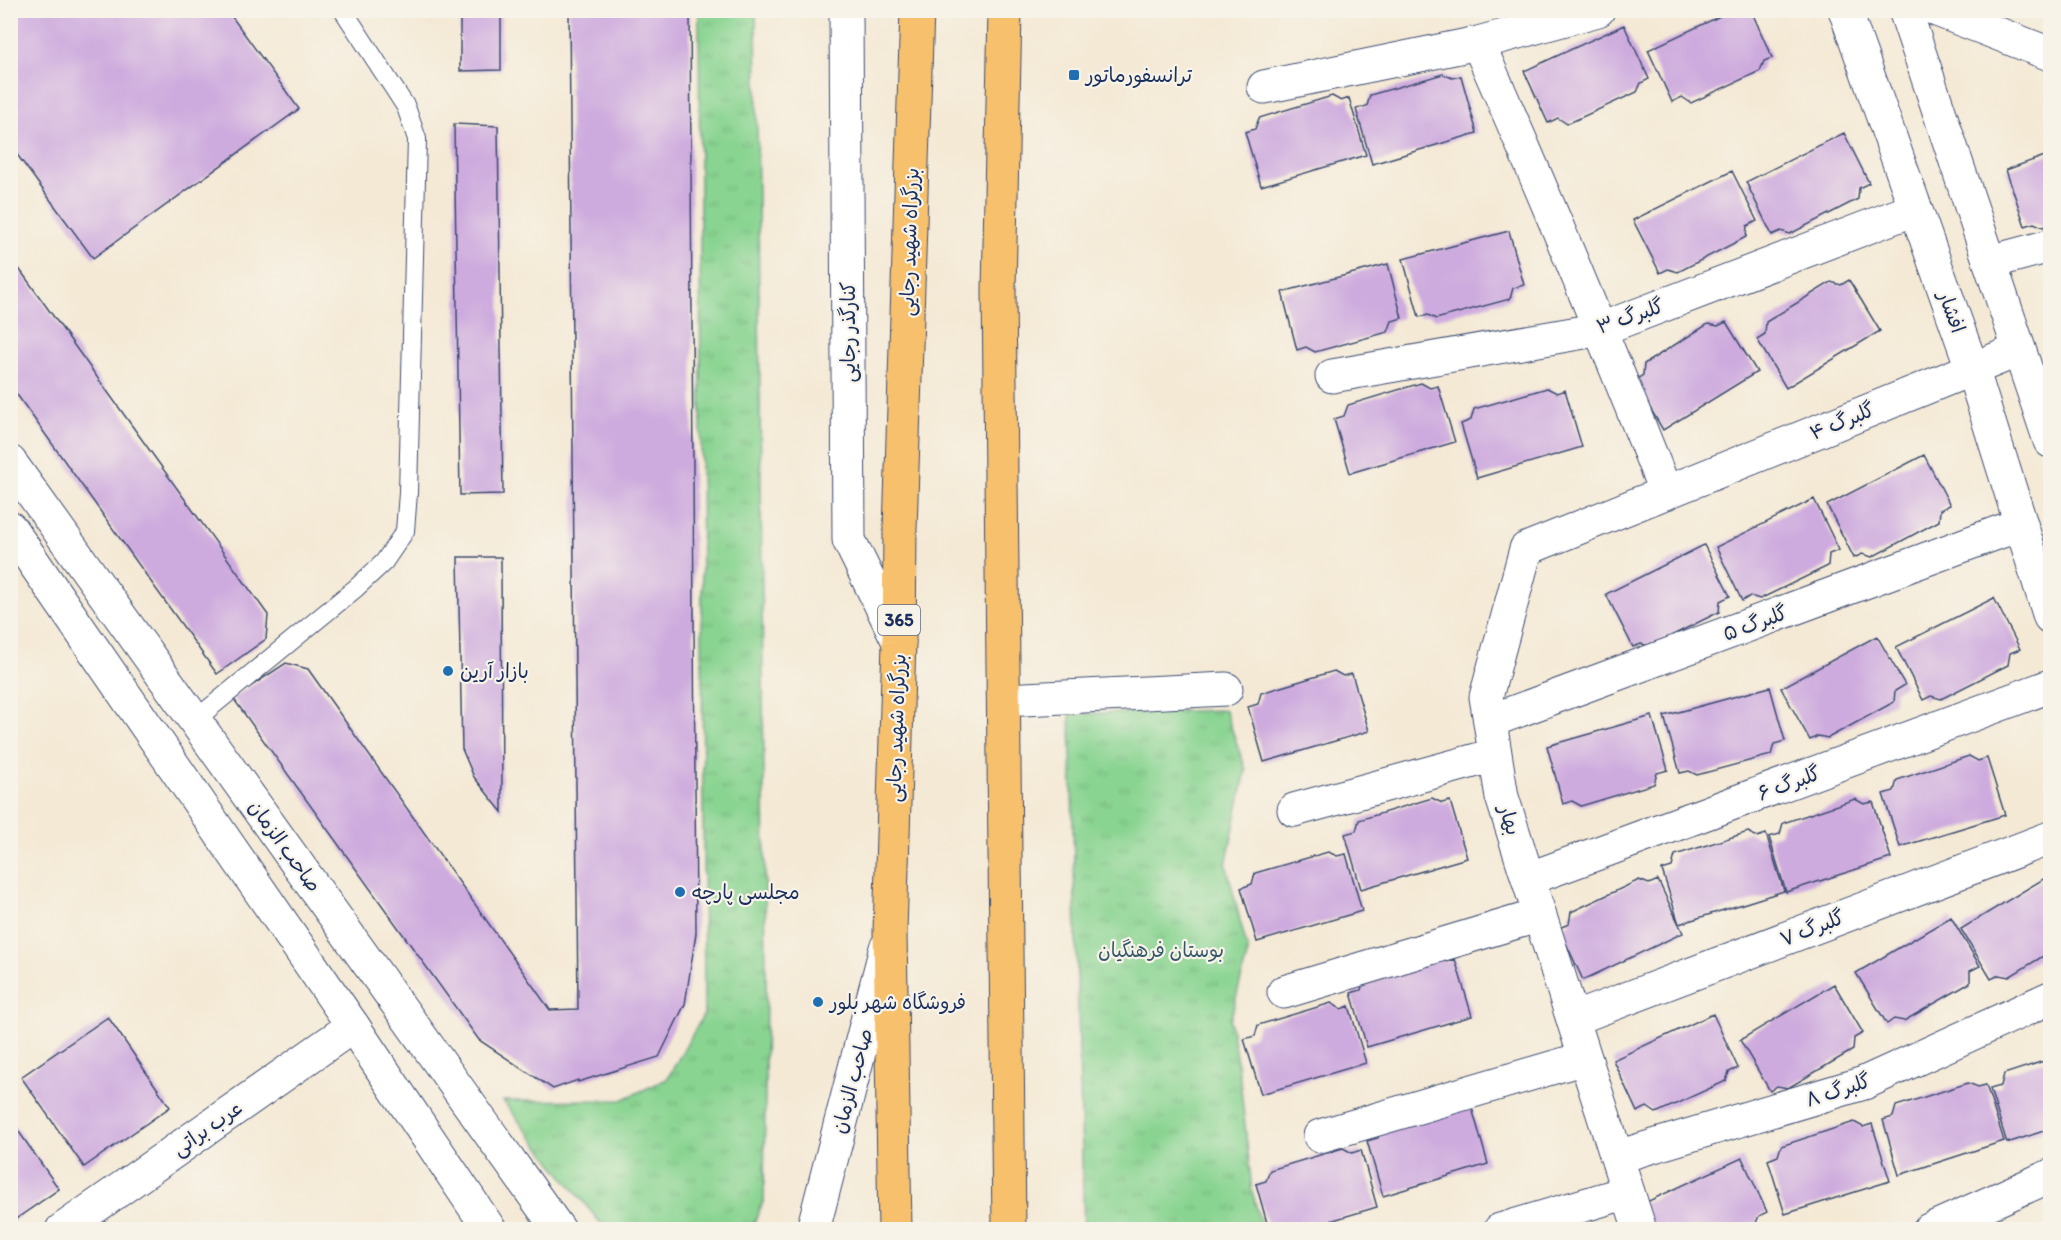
<svg xmlns="http://www.w3.org/2000/svg" width="2061" height="1240" font-family="Itim,'Playpen Sans Arabic',sans-serif">
  <defs>
    <pattern id="park-tufts" width="24" height="20" patternUnits="userSpaceOnUse" patternTransform="scale(1.5)"><rect width="24" height="20" fill="#89d491"/><path d="M3 7l-1-3M5 7V3M7 7l1-3M15 17l-1-3M17 17v-4M19 17l1-3" fill="none" stroke="#76b67f"/></pattern>
  </defs>
  <rect width="100%" height="100%" fill="#f7f3e8"/>
  <filter id="ink" filterUnits="userSpaceOnUse"><feTurbulence type="fractalNoise" baseFrequency=".0167" numOctaves="2"/><feDisplacementMap in="SourceGraphic" scale="12" xChannelSelector="R" yChannelSelector="G"/><feConvolveMatrix kernelMatrix="1 2 1 2 8 2 1 2 1" color-interpolation-filters="sRGB"/></filter>
  <filter id="wash" filterUnits="userSpaceOnUse"><feTurbulence type="fractalNoise" baseFrequency=".008" numOctaves="4" result="noise"/><feDisplacementMap in="SourceGraphic" scale="24" xChannelSelector="R" yChannelSelector="G"/><feGaussianBlur stdDeviation="1.35" result="paint"/><feColorMatrix in="noise" values="0 0 0 0 0 0 0 0 0 0 0 0 0 0 0 0 0 1.4 0 .05"/><feComposite in="paint" operator="in"/></filter>
  <g filter="url(#wash)">
    <rect width="100%" height="100%" fill="#f4e9d5"/>
    <path fill="url(#park-tufts)" stroke="#528278" stroke-width="1.5" d="M699,11H756L766,976L764,1200L751,1229H605L503,1101L622,1100L667,1079L704,1014Z
      M1225,710L1246,770L1226,864L1248,952L1230,1021L1240,1079L1252,1191L1262,1229H1084L1070,714Z"/>
    <g id="blocks">
      <path fill="#ceabde" d="M10,10H227L299,109L93,258L10,145Z
        M460,10H501V70L460,71Z
        M569,10H690L696,933L685,1004L659,1057L578,1082V1080L553,1089L479,1040L233,698L286,663L308,669L550,1010L578,1009Z
        M1733,10H1751L1772,58L1764,61L1760,71L1691,103L1682,97L1672,102L1648,50Z
        M1624,25L1649,79L1641,83L1637,92L1567,124L1558,118L1548,123L1524,71Z
        M1443,74L1452,78L1461,76L1477,133L1372,164L1356,109L1367,106L1370,95Z
        M1332,96L1341,101L1349,98L1366,155L1261,186L1245,132L1255,129L1259,118Z
        M454,124L498,126L503,494L460,495Z
        M1844,133L1869,183L1859,188L1858,199L1790,234L1781,231L1772,235L1746,182Z
        M2050,154V225L2043,227L2034,223L2025,226L2006,170Z
        M1732,171L1757,221L1747,226L1746,237L1678,272L1668,269L1660,273L1633,220Z
        M1509,231L1524,285L1513,288L1510,299L1436,319L1428,315L1419,317L1403,259Z
        M10,256L268,615L266,639L217,674L10,385Z
        M1388,264L1402,318L1392,321L1388,332L1315,352L1306,347L1297,350L1282,292Z
        M1849,280L1880,331L1786,388L1757,339L1765,334L1766,322L1831,282L1841,285Z
        M1726,322L1757,372L1663,430L1634,381L1643,375L1644,364L1708,324L1718,326Z
        M1421,383L1430,388L1438,386L1455,442L1350,473L1334,419L1344,416L1348,405Z
        M1547,388L1557,393L1565,390L1582,447L1477,478L1461,424L1471,420L1474,409Z
        M1924,455L1950,505L1940,510L1939,521L1872,557L1862,554L1854,558L1827,505Z
        M1814,499L1839,550L1829,554L1828,566L1760,599L1750,596L1742,601L1716,547Z
        M1704,545L1730,596L1720,601L1719,612L1651,646L1641,644L1633,647L1606,594Z
        M458,557H501L502,812L474,777L462,749Z
        M1994,598L2020,649L2010,653L2008,665L1941,699L1931,696L1923,700L1896,647Z
        M1877,636L1905,685L1895,691L1894,702L1828,738L1818,736L1810,740L1781,688Z
        M1334,671L1343,676L1352,674L1369,731L1264,762L1248,707L1258,704L1261,693Z
        M1770,687L1785,741L1774,744L1771,755L1697,775L1689,771L1680,773L1664,716Z
        M1652,716L1668,770L1657,773L1654,784L1581,806L1572,801L1563,804L1547,746Z
        M1969,756L1978,761L1987,758L2005,815L1900,847L1883,794L1894,791L1897,780Z
        M1432,798L1442,803L1450,801L1467,858L1361,889L1345,834L1356,831L1359,820Z
        M1855,799L1864,804L1873,802L1891,858L1786,892L1769,837L1780,834L1783,823Z
        M1748,832L1757,837L1766,834L1784,891L1679,924L1662,870L1672,867L1675,855Z
        M1328,852L1337,856L1346,854L1362,911L1257,942L1241,888L1252,884L1255,873Z
        M2050,875V952L2009,977L1999,975L1991,979L1961,929Z
        M1639,880L1649,884L1658,880L1683,933L1583,980L1559,928L1569,924L1571,912Z
        M1951,917L1980,966L1970,971V983L1904,1021L1894,1019L1887,1024L1856,973Z
        M1437,957L1447,962L1455,959L1472,1016L1367,1047L1351,993L1361,990L1364,979Z
        M1834,984L1863,1033L1854,1038L1853,1050L1788,1088L1777,1086L1770,1091L1740,1040Z
        M1331,1003L1341,1009L1349,1006L1366,1063L1261,1094L1244,1039L1255,1036L1258,1025Z
        M1713,1014L1738,1068L1729,1072L1726,1081L1656,1113L1647,1107L1637,1112L1613,1060Z
        M108,1017L170,1107L84,1167L21,1077Z
        M2050,1059V1129L2007,1143L1990,1089L2001,1086L2004,1074Z
        M1968,1083L1978,1087L1986,1085L2004,1141L1899,1175L1883,1120L1893,1117L1896,1106Z
        M1472,1108L1488,1164L1383,1196L1367,1141L1378,1138L1381,1127Z
        M10,1119L59,1189L10,1223Z
        M1854,1122L1863,1127L1872,1124L1890,1181L1785,1214L1768,1160L1778,1156L1781,1146Z
        M1343,1148L1352,1153L1361,1150L1377,1207L1300,1230H1269L1256,1184L1266,1181L1270,1170Z
        M1742,1158L1767,1212L1759,1216L1755,1225L1744,1230H1654L1642,1204Z"/>
    </g>
  </g>
  <g filter="url(#ink)">
    <use href="#blocks" fill-opacity="0" stroke="#3c4b70" stroke-width="1.5"/>
    <g fill="none" stroke-linecap="round" stroke-linejoin="round">
      <defs>
        <path id="service" d="M195,720L356,588L384,562L405,531L408,493L417,139L406,107L343,10"/>
        <path id="minor" d="M1478,43C1544,192 1606,342 1666,493
          M1264,87L1478,43L1598,10
          M1990,262L2050,246
          M1332,376L1601,329L1915,209
          M1004,700L1226,689
          M1490,721L2021,524
          M1294,810L1495,755
          M1528,879L2050,686
          M1284,992L1540,915
          M1573,1019L2050,838
          M1320,1136L1585,1058
          M1617,1157L1864,1083L2050,998
          M62,1230L353,1026
          M1500,1230L1628,1192
          M1640,1230L1502,797L1486,697L1526,549L2019,350
          M1929,1230L2050,1176"/>
        <path id="tertiary" d="M846,10L849,540L899,642
          M1845,10L1972,368L2050,617
          M1905,10L2050,441
          M1937,10L2050,54
          M10,462L559,1230
          M10,528L353,1026L490,1230
          M813,1230L886,948"/>
        <path id="trunk" d="M1005,10L999,290L1009,1230
          M895,1230L890,932L899,642L900,530L917,10"/>
      </defs>
      <use href="#service" stroke="#3c4b70" stroke-width="20"/>
      <use href="#minor" stroke="#3c4b70" stroke-width="35"/>
      <use href="#tertiary" stroke="#3c4b70" stroke-width="35"/>
      <use href="#trunk" stroke="#3c4b70" stroke-width="35"/>
      <use href="#service" stroke="#fff" stroke-width="18"/>
      <use href="#minor" stroke="#fff" stroke-width="33"/>
      <use href="#tertiary" stroke="#fff" stroke-width="33"/>
      <use href="#trunk" stroke="#f7c06c" stroke-width="33"/>
    </g>
  </g>
  <g fill="#1f6fb2" stroke="#f7f3e8" stroke-width="2">
    <rect x="1068" y="69" width="12" height="12" rx="3"/>
    <circle cx="448" cy="671" r="6"/>
    <circle cx="680" cy="892" r="6"/>
    <circle cx="818" cy="1002" r="6"/>
  </g>
  <g text-anchor="middle" dominant-baseline="central" stroke-width="4.5" stroke-linejoin="round" paint-order="stroke">
    <rect fill="#f7f3e8" stroke="#5d6a87" stroke-width="1.5" x="878" y="605" width="42" height="30" rx="4.5"/>
    <g font-size="18" font-weight="bold" fill="#1b2f5e">
      <text x="899" y="620">365</text>
    </g>
    <g font-size="20" fill="#1b2f5e" stroke="#f7f3e8" text-anchor="start">
      <text x="1086" y="75">ترانسفورماتور</text>
      <text x="460" y="671">بازار آرین</text>
      <text x="692" y="892">مجلسی پارچه</text>
      <text x="830" y="1002">فروشگاه شهر بلور</text>
    </g>
    <g font-size="20" fill="#1b2f5e" stroke="#f7f3e8">
      <text transform="translate(909 242) rotate(-88)">بزرگراه شهید رجایی</text>
      <text transform="translate(1952 312) rotate(70)">افشار</text>
      <text transform="translate(1630 316) rotate(-19)">گلبرگ ۳</text>
      <text transform="translate(848 332) rotate(-90)">کنارگذر رجایی</text>
      <text transform="translate(1842 421) rotate(-22)">گلبرگ ۴</text>
      <text transform="translate(1755 623) rotate(-20)">گلبرگ ۵</text>
      <text transform="translate(896 728) rotate(-88)">بزرگراه شهید رجایی</text>
      <text transform="translate(1789 783) rotate(-20)">گلبرگ ۶</text>
      <text transform="translate(1510 820) rotate(73)">بهار</text>
      <text transform="translate(285 846) rotate(54)">صاحب الزمان</text>
      <text transform="translate(1812 928) rotate(-21)">گلبرگ ۷</text>
      <text transform="translate(852 1081) rotate(-75)">صاحب الزمان</text>
      <text transform="translate(1838 1090) rotate(-18)">گلبرگ ۸</text>
      <text transform="translate(207 1128) rotate(-35)">عرب براتی</text>
    </g>
    <g font-size="20" fill="#36586b" stroke="#f7f3e8">
      <text x="1161" y="950">بوستان فرهنگیان</text>
    </g>
  </g>
  <rect width="2061" height="1240" fill="none" stroke="#f7f3e8" stroke-width="36"/>
</svg>
